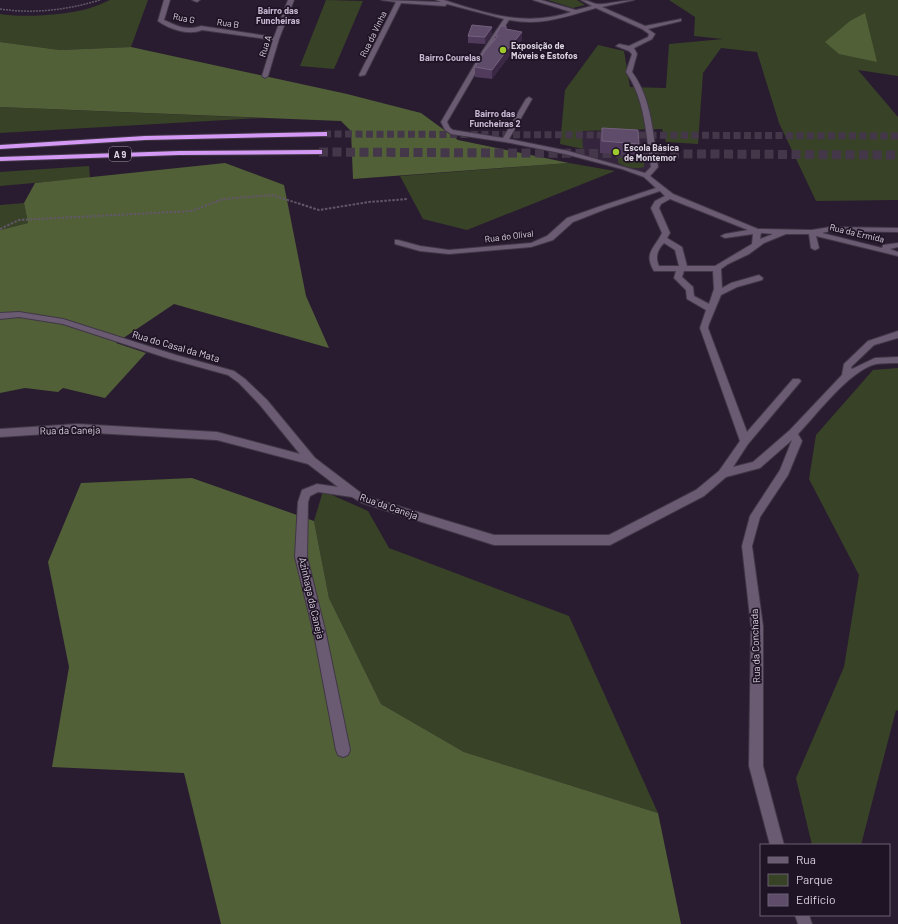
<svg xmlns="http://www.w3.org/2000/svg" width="898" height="924" font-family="Barlow,sans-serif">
  <rect width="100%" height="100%" fill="#291c30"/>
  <path fill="#34243c" d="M582,131L646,134L651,167L645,171H637L583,155Z"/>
  <path fill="#384227" d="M110,0H148L131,47L60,50L0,42V14C21,18 69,15 90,8C97,6 103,3 110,0Z
    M326,0L363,1L334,69L300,66Z
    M548,0H577L585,5L573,8Z
    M669,0H898V76L858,70L898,117V200L816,201L779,123L757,52L721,48L703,73L698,144L666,142L662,129L582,131L583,149L560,144L565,90L598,45L624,51L630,87L666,88L669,44L723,39L694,36L695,17Z
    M0,107L262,118L0,133Z
    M618,155L644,156V167C635,170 626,167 618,163Z
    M569,163L615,171L467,230L423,219L400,176Z
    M89,166L90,178L0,186V172Z
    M24,203L28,223L0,230V205Z
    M898,368V711L896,710L861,845H812L796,778L844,667L859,575L809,479L816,435L873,370Z
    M323,491L368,511L389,548L569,616L658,813L464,752L381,704L329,598L314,521Z"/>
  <path fill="#516036" d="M865,13L877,62L839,54L825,42L850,21Z
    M0,42L60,50L131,47L347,94L421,113L458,140L569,163L353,179L351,131L341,121L0,107Z
    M225,163L284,185L306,296L329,348L174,304L116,343L146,353L105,398L63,388L58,392L25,388L0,393V230L28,223L24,203L35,183Z
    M192,478L314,521L329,598L381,704L464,752L658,813L681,924H221L184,773L52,767L69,667L48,562L81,483Z"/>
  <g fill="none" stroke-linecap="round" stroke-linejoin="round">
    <path stroke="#44374a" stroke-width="7" stroke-dasharray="7 3.5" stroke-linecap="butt" d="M324,134L898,136"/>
    <path stroke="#44374a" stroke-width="9" stroke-dasharray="9 4.5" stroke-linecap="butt" d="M319,152L898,155"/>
    <defs>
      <path id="street" d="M164,0H170L164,20C177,26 187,31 201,26L274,37L288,0H294L279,39L268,76L265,78L262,76L273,40L202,30C189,36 169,29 158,21Z
        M192,0H200L197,2Z
        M381,0L441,2L436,0H444C488,14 525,27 571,12L533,0H541L576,10L592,6L581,0C589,0 591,3 597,4C604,5 624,0 634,0L602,7L645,26L681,19V21L648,29L655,34L652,39L634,48L637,54L632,72C652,99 653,135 658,167L650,176L673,194L758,229L812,230L830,227L898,228V232L830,231L822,233L882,248L883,245L898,243V247L890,249L898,252V256L816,236L819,248L815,250L811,248L809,234H786L764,243L749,254L728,264L721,269L722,288L731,283L759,275L763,278L762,280L737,287L721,295L709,324L708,328L747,432L793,379H799L801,381L748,444L733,467L753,462L790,430L842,375L844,364L868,341L898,331V338L874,345L851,367L852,369L875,358L898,357V363C891,363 883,363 876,364C850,370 817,414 798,434L802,441L788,475L760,517L752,546L763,626V766L784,845H770L749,766L751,626L742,546L750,516L780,470L792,440L760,468L726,477L704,496L610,545H494L362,503L352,497L318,492L310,496L308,502L307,557L326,634L350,750L348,755L343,757L338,755L336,750L314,634L295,557L298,502L302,490L317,484L338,487L308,464L217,440L77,432L0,437V429L77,424L217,432L300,454L260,405L239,383L228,375L170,359L63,324L19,317L0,319V313L19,312L63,319L176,355L234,371L245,379L267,400L315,458L365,496L494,535H609L696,490L719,471L740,441L700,328L706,310L687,299L686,290L674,278L676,271H654C643,253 655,248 662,233L651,208L655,201L665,196L660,191L606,209L573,222L553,240L531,247L449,254L420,251L395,244V240H398L420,246L449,250L531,243L547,236L567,218L601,206L656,188L644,177L622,169L565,154L505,142L451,134L445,130L441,122L483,50L504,19L447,4L445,6L401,3L365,75L360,76L359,75L396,2ZM596,8L642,29L649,34L648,37L629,46L619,44L616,46L629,51L632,54L626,72C645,99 646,134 651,167L645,173L568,151L509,139L532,99L529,97L526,99L503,138L453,130L450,128L447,122L489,50L509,20C542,26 565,17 596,8ZM670,199L748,230L725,234L721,236L725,238L753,234L752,244L715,266H687L682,247L667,238L670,233L659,208L661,204ZM761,233L773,234L760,239ZM664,243L675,250L679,266H659C655,258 657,250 664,243ZM684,271H713L714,289L709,304L694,296L693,287L682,277Z
        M795,915H809L812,924H798Z"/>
      <path id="highway" d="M324,132H327V136L145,140L0,149V145L145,136Z
        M319,150H322V154L179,155L0,161V157L179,151Z"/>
    </defs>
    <use href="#street" stroke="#413747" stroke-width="2"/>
    <use href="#highway" stroke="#413747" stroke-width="2"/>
    <path stroke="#625769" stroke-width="1.5" stroke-dasharray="2 1" stroke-linecap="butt" d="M0,9C34,14 67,10 100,0"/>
    <path stroke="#625769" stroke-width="2" stroke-dasharray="2.5 1.5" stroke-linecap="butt" d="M0,229L19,220L192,211L223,199L272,195L319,210L369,202L408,199"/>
    <use href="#street" fill="#6a5b72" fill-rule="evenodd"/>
    <use href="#highway" fill="#d499f4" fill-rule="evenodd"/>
  </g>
  <path fill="#503b5d" d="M492,27V34L485,44L468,43V36Z
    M506,29L522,40L504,63L492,79L475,77V67L495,40V36Z
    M602,128L639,144L637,155L600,153V139Z"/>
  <path fill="#3a2845" d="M492,27V34L485,44V37Z
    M522,32V40L504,63L492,79V70L504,54Z"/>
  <path fill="#5f4c6b" stroke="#73617d" d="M472,25L492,27L485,37L468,36Z
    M501,26H506V29L522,32L504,54L492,70L475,67L484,52L498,36H495Z
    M602,128L638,130L639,144L602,141Z"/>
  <g fill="#9eca2e" stroke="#1f1326" stroke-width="1.5">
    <circle cx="503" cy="50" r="4"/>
    <circle cx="616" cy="152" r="4"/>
  </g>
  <g text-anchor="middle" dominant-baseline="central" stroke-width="3.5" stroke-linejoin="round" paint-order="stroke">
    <g font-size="9" font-weight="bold" fill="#c8b8d2" stroke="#1f1326">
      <text x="278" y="10">Bairro das<tspan x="278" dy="10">Funcheiras</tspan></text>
      <text x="450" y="57">Bairro Courelas</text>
      <text x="495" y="113">Bairro das<tspan x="495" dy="10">Funcheiras 2</tspan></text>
    </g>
    <g font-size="9" fill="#dbd3e0" stroke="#1f1326">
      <text transform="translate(184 18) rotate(11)">Rua G</text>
      <text transform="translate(228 23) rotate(8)">Rua B</text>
      <text transform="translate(373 34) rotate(-64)">Rua da Vinha</text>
      <text transform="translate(265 46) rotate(-72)">Rua A</text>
      <text transform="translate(857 233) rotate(13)">Rua da Ermida</text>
      <text transform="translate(509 236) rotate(-7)">Rua do Olival</text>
    </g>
    <g font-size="9" font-weight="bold" fill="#dbd3e0" stroke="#1f1326" text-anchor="start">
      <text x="511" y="45">Exposição de<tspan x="511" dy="10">Móveis e Estofos</tspan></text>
      <text x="624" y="147">Escola Básica<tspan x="624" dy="10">de Montemor</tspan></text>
    </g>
    <rect fill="#1f1326" stroke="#a399a8" stroke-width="1" x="109" y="147" width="22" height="14" rx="3"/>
    <g font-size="9" font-weight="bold" fill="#dbd3e0">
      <text x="120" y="154">A 9</text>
    </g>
    <g font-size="10" fill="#dbd3e0" stroke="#1f1326">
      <text transform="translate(176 346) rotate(16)">Rua do Casal da Mata</text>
      <text transform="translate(70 430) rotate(-1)">Rua da Caneja</text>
      <text transform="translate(389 506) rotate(19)">Rua da Caneja</text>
      <text transform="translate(312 598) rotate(77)">Azinhaga da Caneja</text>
      <text transform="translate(755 646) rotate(-92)">Rua da Conchada</text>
    </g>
  </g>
  <rect x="760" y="844" width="130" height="72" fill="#1f1326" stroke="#6a6070"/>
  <rect x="768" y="857" width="20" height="6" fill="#6a5b72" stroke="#6a6070"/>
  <text x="796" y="864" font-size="12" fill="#dbd3e0">Rua</text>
  <rect x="768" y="874" width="20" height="12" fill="#384227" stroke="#6a6070"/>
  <text x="796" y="884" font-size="12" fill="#dbd3e0">Parque</text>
  <rect x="768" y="894" width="20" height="12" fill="#5f4c6b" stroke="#6a6070"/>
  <text x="796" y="904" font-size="12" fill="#dbd3e0">Edifício</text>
</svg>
